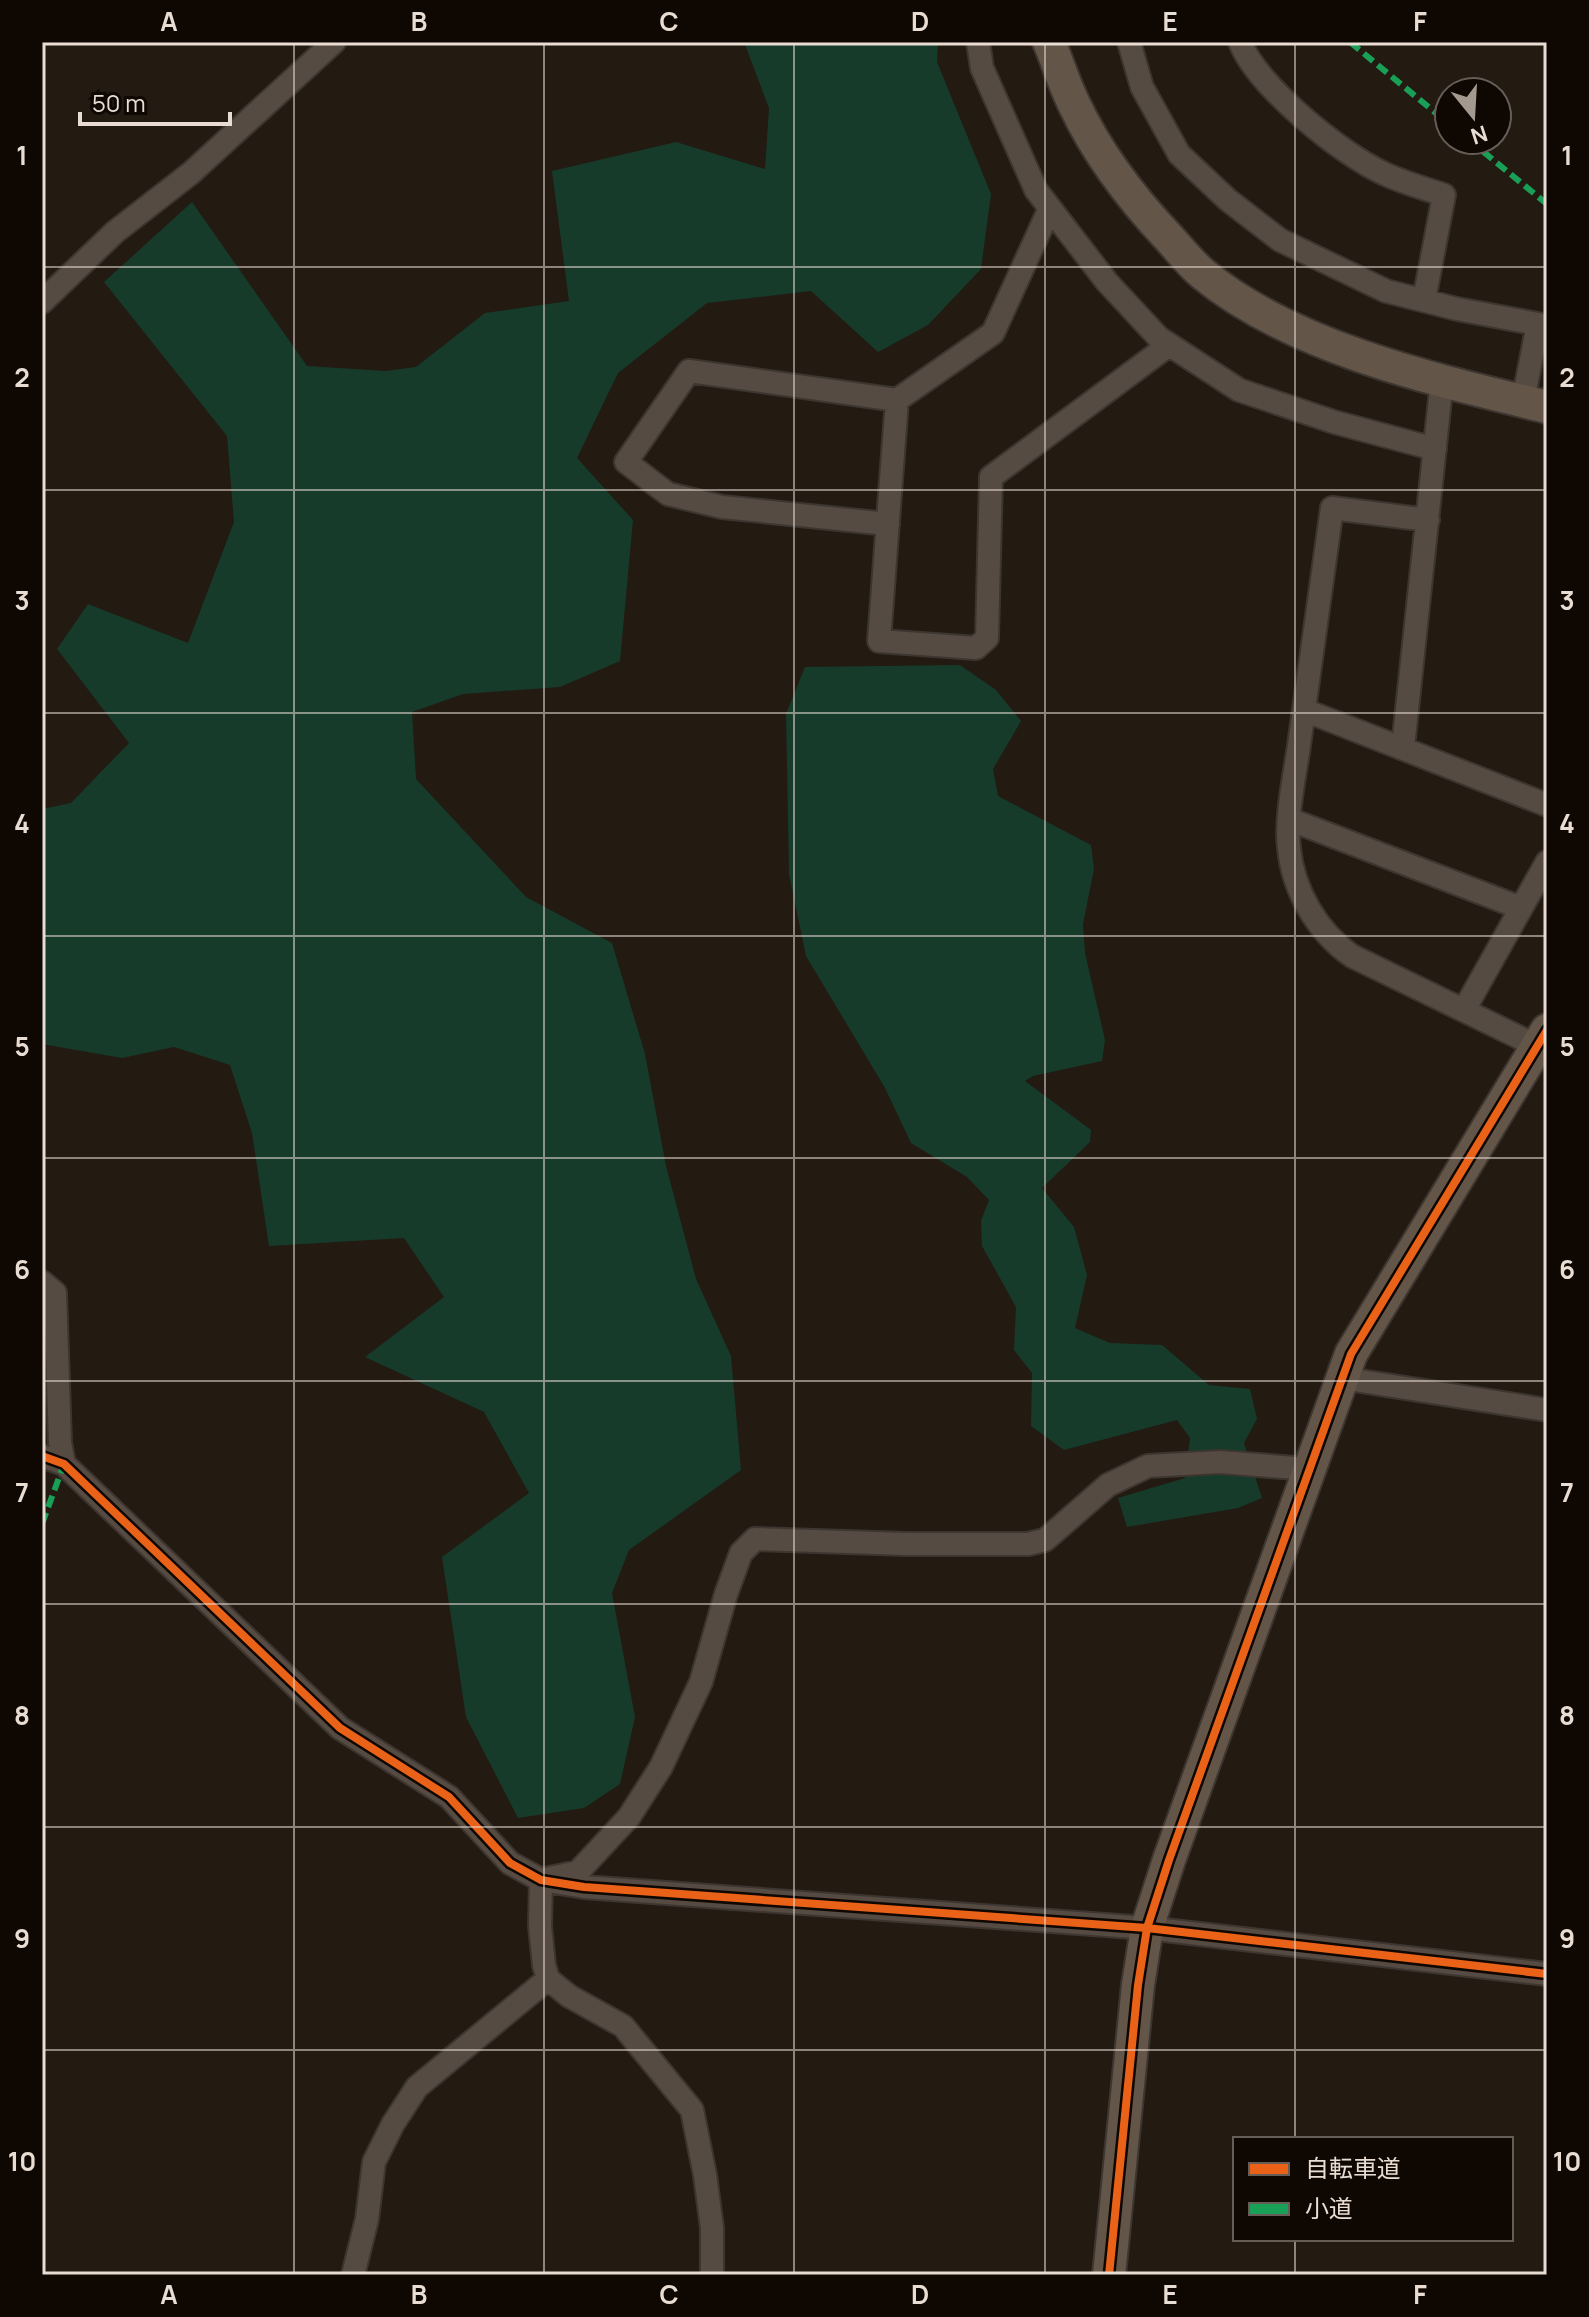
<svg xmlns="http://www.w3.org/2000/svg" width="1589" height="2317" font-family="Manrope,'Noto Sans JP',sans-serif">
  <rect width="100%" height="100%" fill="#231a12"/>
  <path fill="#163b2b" d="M744,42H938L937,62L991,194L981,269L928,325L878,352L811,291L707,303L618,373L577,458L633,520L620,661L560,687L463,694L412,712L416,779L526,897L612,943L645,1054L666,1166L696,1279L731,1356L741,1470L629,1550L612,1593L635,1717L620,1784L584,1808L518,1818L466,1717L442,1557L529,1493L484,1412L365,1357L444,1297L404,1238L269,1246L252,1133L230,1065L174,1047L122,1058L42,1044V809L71,803L129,743L57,649L88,604L188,643L234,522L227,436L104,282L192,202L307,366L386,371L416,367L485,313L569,301L552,171L676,142L765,169L769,108Z
    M960,665L996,690L1021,721L993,769L998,796L1091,845L1094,869L1083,924L1085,953L1105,1040L1102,1061L1033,1076L1025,1081L1091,1130L1090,1142L1042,1188L1074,1227L1087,1275L1075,1328L1110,1343L1162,1345L1209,1385L1250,1389L1257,1419L1244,1443L1262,1498L1238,1508L1127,1527L1118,1498L1185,1478L1190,1438L1177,1420L1064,1450L1031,1426L1032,1373L1014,1350L1016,1307L982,1246L981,1221L989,1200L967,1177L911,1143L885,1088L806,956L789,874L786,714L805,667Z"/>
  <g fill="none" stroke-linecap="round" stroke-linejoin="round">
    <defs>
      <path id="street" d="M978,42L982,68L1036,190L1107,282L1159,338L1239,390L1334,422L1435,449
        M1129,42L1142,87L1179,154L1228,200L1280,240L1386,291L1457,309L1538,324L1523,401
        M1240,42C1257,86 1342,155 1385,174C1404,183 1424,188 1444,195L1424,300
        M1050,208L993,333L897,400L879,641L976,648L987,638L991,477L1169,345
        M42,302L115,232L191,173L334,42
        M1428,520L1332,508C1321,585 1311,662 1300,738C1296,770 1285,817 1289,848C1293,890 1317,932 1352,956L1537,1046
        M888,524L722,507L668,494L626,462L689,371L897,400
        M1304,710L1547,805
        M1403,747L1442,380
        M1291,820L1521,908
        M1464,1010L1547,862
        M42,1282L55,1293L60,1443L64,1464
        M1341,1378L1547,1410
        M42,1456L64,1464L340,1728L449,1797L510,1863L541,1880L584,1887L1147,1928L1547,1974
        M550,1878L578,1872L629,1817L661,1767L701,1682L726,1594L741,1553L755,1539L907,1544H1028L1045,1540L1108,1485L1148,1466L1220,1462L1308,1469
        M541,1880L540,1926L544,1965L548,1979L569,1996L623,2026L692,2110L705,2175L712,2228V2275
        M353,2275L367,2219L374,2162L393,2124L417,2087L548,1979"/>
      <path id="secondary" d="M1049,42C1058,63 1064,84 1074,104C1098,155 1131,198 1169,238C1180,250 1190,263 1203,274C1293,348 1435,380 1547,407
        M1109,2275L1138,1985L1147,1928L1169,1860L1351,1354L1547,1030"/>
    </defs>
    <use href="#street" stroke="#3d352f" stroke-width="26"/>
    <use href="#secondary" stroke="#3d352f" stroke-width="36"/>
    <use href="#street" stroke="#564b42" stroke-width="22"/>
    <use href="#secondary" stroke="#635649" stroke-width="32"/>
    <path stroke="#1a9f57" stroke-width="6" stroke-dasharray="12 6" stroke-linecap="butt" d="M1350,42L1449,124
      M1469,140L1547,204
      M42,1524L64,1464"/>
    <defs>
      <path id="cycleway" d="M42,1456L64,1464L340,1728L449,1797L510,1863L541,1880L584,1887L1147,1928L1547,1974
        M1109,2275L1138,1985L1147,1928L1169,1860L1351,1354L1547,1030"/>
    </defs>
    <use href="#cycleway" stroke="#0e0702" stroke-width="13"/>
    <use href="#cycleway" stroke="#ea6118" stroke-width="8"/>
  </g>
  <path fill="none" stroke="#e9ddd3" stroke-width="2" stroke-opacity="0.55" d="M294,42V2275M544,42V2275M794,42V2275M1045,42V2275M1295,42V2139M42,267H1547M42,490H1547M42,713H1547M42,936H1547M42,1158H1547M42,1381H1547M42,1604H1547M42,1827H1547M42,2050H1547M1295,2239V2275"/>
  <rect width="1589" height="2317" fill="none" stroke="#0e0702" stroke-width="88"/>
  <rect x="1233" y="2137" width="280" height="104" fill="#0e0702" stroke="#665d56" stroke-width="2"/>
  <rect x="1249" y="2163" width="40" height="12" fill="#ea6118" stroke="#665d56" stroke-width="2"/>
  <text x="1305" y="2177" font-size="24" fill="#e9ddd3">自転車道</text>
  <rect x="1249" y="2203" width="40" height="12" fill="#1a9f57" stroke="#665d56" stroke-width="2"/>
  <text x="1305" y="2217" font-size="24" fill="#e9ddd3">小道</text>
  <g transform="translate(1473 116) rotate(162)"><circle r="38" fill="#0e0702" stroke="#665d56" stroke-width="2"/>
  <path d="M0-6L14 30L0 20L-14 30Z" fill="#a4998f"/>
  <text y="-12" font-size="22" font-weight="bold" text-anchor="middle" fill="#e9ddd3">N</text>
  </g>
  <path d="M80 112v12h150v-12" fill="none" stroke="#e9ddd3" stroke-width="4"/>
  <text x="92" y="112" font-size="24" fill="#e9ddd3" stroke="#0e0702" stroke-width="6" paint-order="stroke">50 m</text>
  <rect x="44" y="44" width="1501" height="2229" fill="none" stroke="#e9ddd3" stroke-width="3"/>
  <g font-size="26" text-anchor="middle" font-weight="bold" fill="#e9ddd3">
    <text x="169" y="31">A</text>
    <text x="419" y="31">B</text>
    <text x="669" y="31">C</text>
    <text x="920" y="31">D</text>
    <text x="1170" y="31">E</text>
    <text x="1420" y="31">F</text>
    <text x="22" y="165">1</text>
    <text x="1567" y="165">1</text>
    <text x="22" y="387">2</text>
    <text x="1567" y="387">2</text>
    <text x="22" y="610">3</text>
    <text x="1567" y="610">3</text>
    <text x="22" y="833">4</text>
    <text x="1567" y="833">4</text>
    <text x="22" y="1056">5</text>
    <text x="1567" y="1056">5</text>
    <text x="22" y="1279">6</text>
    <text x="1567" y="1279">6</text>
    <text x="22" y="1502">7</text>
    <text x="1567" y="1502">7</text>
    <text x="22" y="1725">8</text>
    <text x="1567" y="1725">8</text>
    <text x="22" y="1948">9</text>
    <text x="1567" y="1948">9</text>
    <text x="22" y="2171">10</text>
    <text x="1567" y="2171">10</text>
    <text x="169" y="2304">A</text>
    <text x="419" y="2304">B</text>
    <text x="669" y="2304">C</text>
    <text x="920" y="2304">D</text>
    <text x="1170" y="2304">E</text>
    <text x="1420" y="2304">F</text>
  </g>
</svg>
